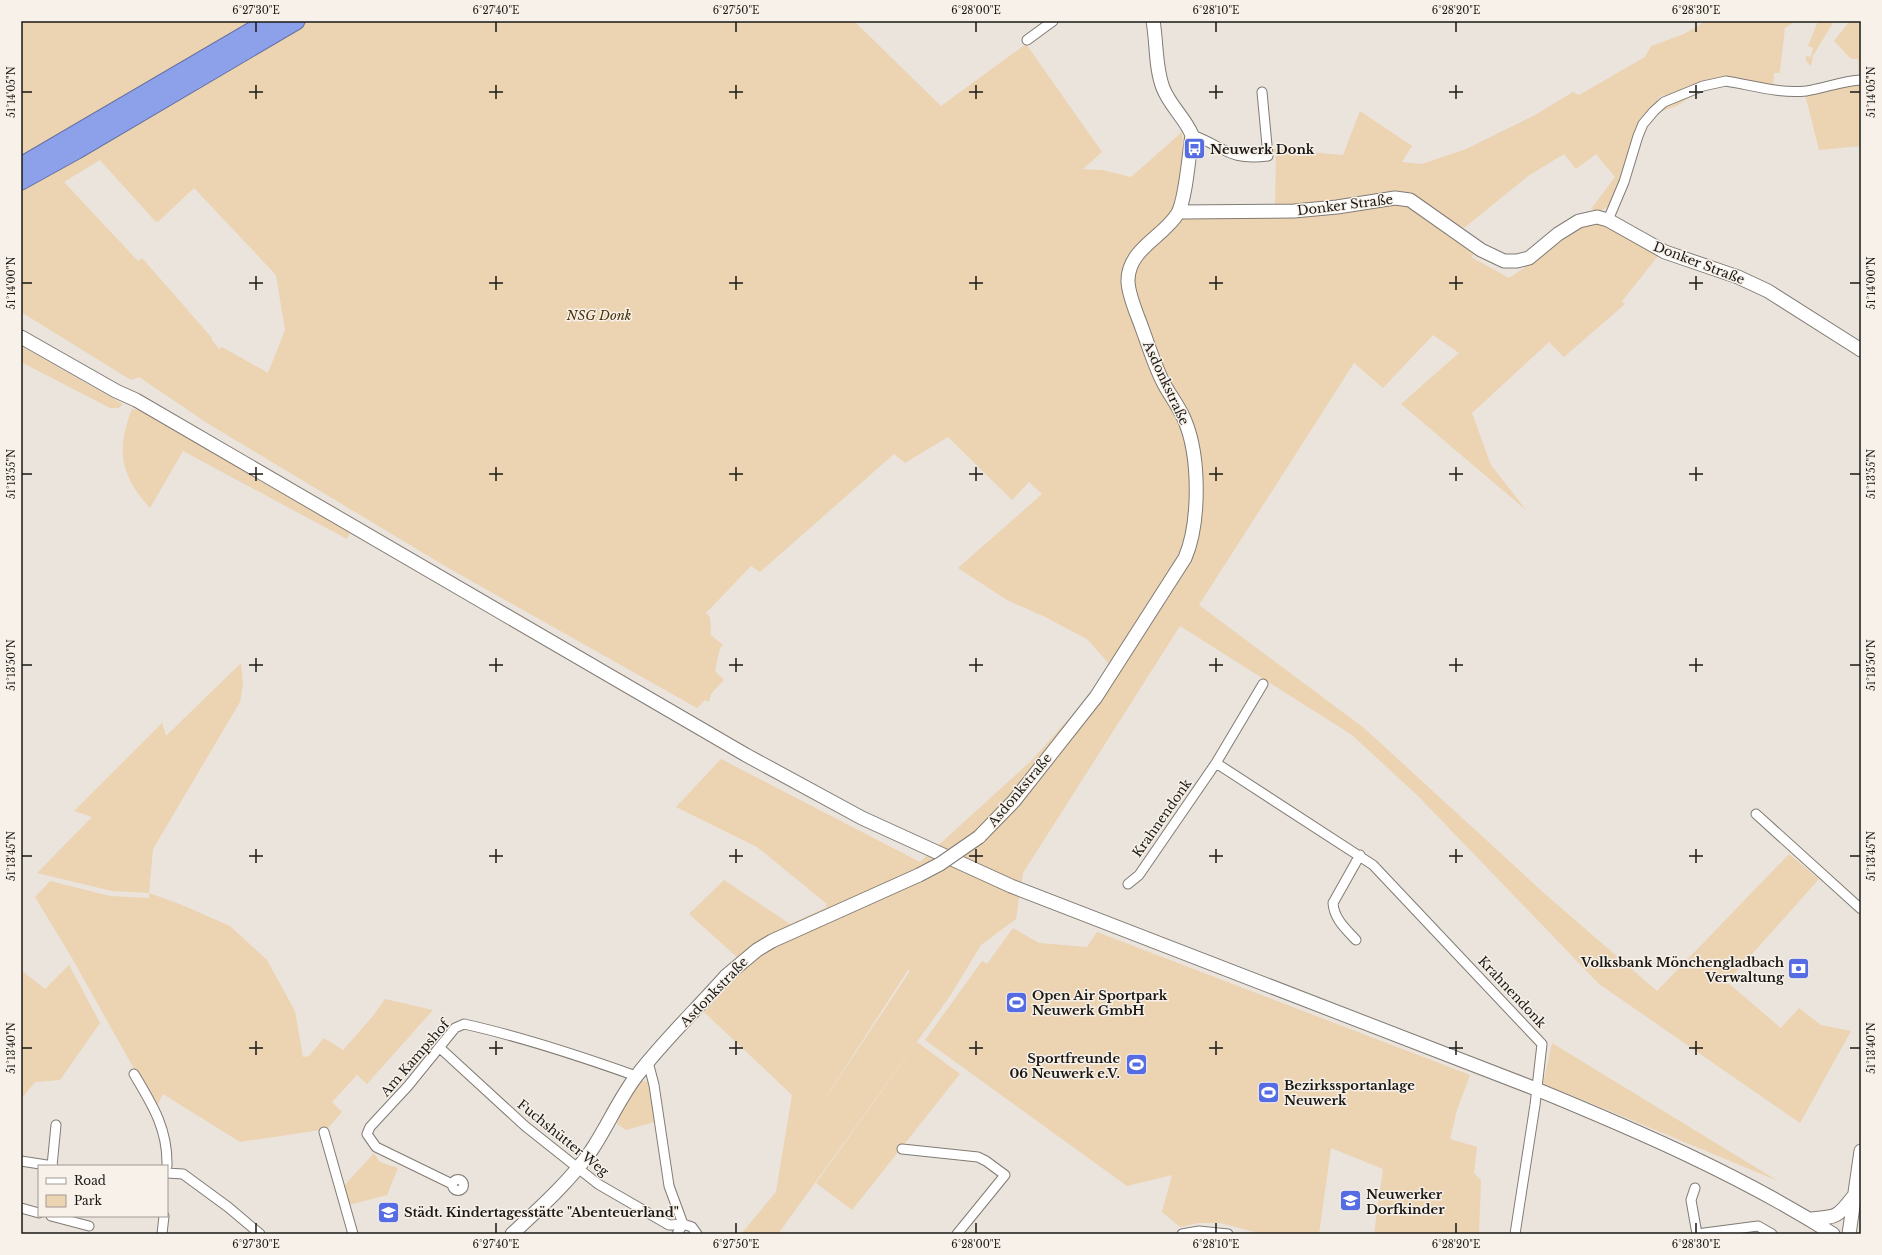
<svg xmlns="http://www.w3.org/2000/svg" width="1882" height="1255" font-family="'Libre Baskerville',serif">
  <rect width="100%" height="100%" fill="#eae4dc"/>
  <path fill="#ecd3b2" fill-rule="evenodd" d="M21,21H854L941,106L1026,44L1102,152L1083,169L1102,170L1131,177L1182,132C1185,160 1177,188 1172,215L1407,204L1439,227L1446,235L1475,253L1471,257L1509,278L1533,262L1575,227L1596,222L1657,253L1656,255L1658,256L1622,301L1625,304L1564,357L1549,342L1472,413L1491,465L1526,510L1401,404L1459,353L1433,335L1383,388L1354,363L1199,605L1364,728L1545,894L1657,991L1789,854L1819,879L1727,982L1781,1028L1799,1008L1821,1025L1851,1031L1800,1123L1599,984L1418,796L1352,735L1180,626L1023,873L1016,919L981,945L950,996L778,1234H741L776,1192L792,1095L704,1012L747,966L689,914L724,880L790,924L827,907L825,905L827,904L757,847L676,807L721,759L920,862L1031,761L1074,713L1111,666L1087,639L1045,617L1007,600L958,568L1042,494L1029,482L1012,500L948,437L905,463L894,454L760,572L751,566L706,613L710,617L711,635L723,645L720,648L715,671L724,680L711,694L709,702L705,700L697,708L445,566L207,423L139,377L131,380L21,312ZM100,160L156,222L159,221L194,188L276,275L285,330L268,373L222,347L219,349L211,339L212,338L142,258L138,261L64,182ZM908,970L910,971L817,1111Z
    M1706,21H1796L1785,28L1780,71V73H1774L1773,87L1728,80L1667,97L1664,95L1659,97L1612,204C1604,209 1600,213 1591,209L1615,177L1596,154L1576,169L1564,154L1528,176L1464,228L1409,196L1296,207H1275L1276,158L1273,149L1343,155L1360,111L1412,146L1402,162L1422,164L1466,149L1535,115L1573,92L1579,95L1645,57L1651,46L1684,34Z
    M1818,21H1834L1813,56L1811,66L1806,61V56L1811,57L1813,48L1808,46Z
    M1850,21H1861V78L1859,77L1858,59H1851L1834,41Z
    M1861,82V146L1819,150L1805,94Z
    M1707,86L1677,106L1653,114L1665,104Z
    M21,346L33,353L123,404L119,408H110L21,362Z
    M132,409L139,410L350,533L347,539L183,451L150,508C120,475 116,451 132,409Z
    M241,663L243,685L240,702L153,849L149,893L182,905L230,926L267,960L295,1011L303,1057L309,1056L324,1038L343,1050L373,1016L385,999L433,1010L367,1084L357,1075L332,1102L342,1112L327,1129L240,1142L163,1094L156,1108L72,958L35,897L50,881L110,896L149,898V893L112,891L37,873L92,817L74,811L162,723L166,736Z
    M1013,928L1039,943L1087,947L1097,932L1470,1075L1457,1110L1450,1139L1477,1147L1474,1173L1481,1180L1479,1234H1374L1383,1169L1331,1148L1319,1234H1262L1220,1223H1198L1180,1227L1162,1212L1172,1175L1127,1186L925,1040L982,961L987,964Z
    M69,965L100,1023L60,1080L35,1082L23,1097L21,1096V970L45,989Z
    M917,1042L960,1074L852,1210L816,1183Z
    M1552,1043L1778,1181L1598,1106L1543,1084Z
    M641,1081L650,1082L658,1121L626,1130L617,1124L622,1109Z
    M374,1153L380,1162L398,1168L387,1195L349,1205L343,1187Z"/>
  <g fill="none" stroke-linecap="round" stroke-linejoin="round">
    <defs>
      <path id="street" d="M1027,40L1053,21
        M1192,135C1226,147 1227,161 1268,156L1262,92
        M1608,220L1624,182L1638,136L1643,124L1654,111L1664,102L1703,86L1726,81C1751,85 1780,94 1806,91C1825,88 1842,81 1861,80
        M1216,763L1373,865L1542,1044L1535,1105L1515,1234
        M1756,814L1861,909
        M1128,884L1139,875L1216,763L1263,684
        M1356,940C1346,929 1334,919 1333,903L1360,855
        M440,1048L525,1126L598,1184L669,1225L683,1224L692,1227L697,1234
        M648,1062L654,1085L669,1186L683,1224L677,1234
        M134,1074C152,1104 168,1129 167,1166
        M324,1132L353,1234
        M902,1149L978,1157L986,1161L1005,1175L957,1234
        M21,1161L53,1166
        M52,1166L56,1125
        M167,1173L183,1174L228,1207L260,1234
        M452.5 1185a5.5 5.5 0 1 1 11 0a5.5 5.5 0 1 1-11 0Z
        M452,1184L376,1147L367,1134L370,1127L408,1086L455,1028L464,1024C523,1037 580,1056 636,1076
        M1695,1188L1691,1200L1697,1234
        M21,1208L39,1213
        M51,1216L89,1226
        M162,1234L164,1216
        M1182,1234L1199,1231L1228,1234
        M1697,1234L1758,1226L1772,1234"/>
      <path id="secondary" d="M1179,212L1294,211L1337,207L1395,198L1410,200L1481,250L1504,261H1517L1529,258L1558,234L1579,221L1597,217L1608,220L1665,252L1738,277L1768,291L1861,350
        M21,337L116,391L136,400L746,755L862,818L1011,886L1536,1089C1638,1131 1740,1175 1833,1234
        M979,837L1014,801L1096,697L1185,558C1200,523 1200,457 1185,421C1180,408 1171,397 1164,384C1155,367 1149,347 1142,328C1137,314 1129,297 1128,282C1127,249 1164,237 1178,213C1186,198 1189,154 1192,135C1185,118 1170,106 1163,88C1155,67 1157,43 1153,21
        M1810,1219C1836,1217 1837,1218 1853,1197
        M512,1234C540,1208 569,1182 591,1151C607,1127 618,1101 635,1078C662,1042 696,1010 726,976L757,950L772,941L919,875
        M1849,1234L1861,1151"/>
      <path id="highway" d="M21,166L269,21
        M21,181L77,150L296,21"/>
    </defs>
    <use href="#street" stroke="#817b74" stroke-width="11"/>
    <use href="#secondary" stroke="#817b74" stroke-width="15"/>
    <use href="#highway" stroke="#6571a0" stroke-width="19"/>
    <use href="#street" stroke="#fff" stroke-width="9"/>
    <use href="#secondary" stroke="#fff" stroke-width="13"/>
    <use href="#highway" stroke="#8da1eb" stroke-width="17"/>
    <defs>
      <path id="secondary-bridge" d="M919,875L940,864L979,837"/>
    </defs>
    <use href="#secondary-bridge" stroke="#817b74" stroke-width="15" stroke-linecap="butt"/>
    <use href="#secondary-bridge" stroke="#fff" stroke-width="13"/>
  </g>
  <path fill="none" stroke="#1a1815" stroke-width="1.5" d="M256,22V32M496,22V32M736,22V32M976,22V32M1216,22V32M1456,22V32M1696,22V32M256,85V99M496,85V99M736,85V99M976,85V99M1216,85V99M1456,85V99M1696,85V99M22,92H32M249,92H263M489,92H503M729,92H743M969,92H983M1209,92H1223M1449,92H1463M1689,92H1703M1850,92H1860M256,276V290M496,276V290M736,276V290M976,276V290M1216,276V290M1456,276V290M1696,276V290M22,283H32M249,283H263M489,283H503M729,283H743M969,283H983M1209,283H1223M1449,283H1463M1689,283H1703M1850,283H1860M256,467V481M496,467V481M736,467V481M976,467V481M1216,467V481M1456,467V481M1696,467V481M22,474H32M249,474H263M489,474H503M729,474H743M969,474H983M1209,474H1223M1449,474H1463M1689,474H1703M1850,474H1860M256,658V672M496,658V672M736,658V672M976,658V672M1216,658V672M1456,658V672M1696,658V672M22,665H32M249,665H263M489,665H503M729,665H743M969,665H983M1209,665H1223M1449,665H1463M1689,665H1703M1850,665H1860M256,849V863M496,849V863M736,849V863M976,849V863M1216,849V863M1456,849V863M1696,849V863M22,856H32M249,856H263M489,856H503M729,856H743M969,856H983M1209,856H1223M1449,856H1463M1689,856H1703M1850,856H1860M256,1041V1055M496,1041V1055M736,1041V1055M976,1041V1055M1216,1041V1055M1456,1041V1055M1696,1041V1055M22,1048H32M249,1048H263M489,1048H503M729,1048H743M969,1048H983M1209,1048H1223M1449,1048H1463M1689,1048H1703M1850,1048H1860M256,1223V1233M496,1223V1233M736,1223V1233M976,1223V1233M1216,1223V1233M1456,1223V1233M1696,1223V1233"/>
  <defs>
    <symbol id="bus-square" viewBox="-11 -11 22 22"><rect x="-9" y="-9" width="18" height="18" rx="4" fill="#566ce2" stroke="#f7f1e9"/><path d="M-5-6H5V4H4V6H2V4H-2V6H-4V4H-5ZM-3.5-4V0h7V-4ZM-3.5 1.2v1.5H-2V1.2ZM2 1.2v1.5H3.5V1.2Z" fill="#fff"/></symbol>
    <symbol id="bank-square" viewBox="-11 -11 22 22"><rect x="-9" y="-9" width="18" height="18" rx="4" fill="#566ce2" stroke="#f7f1e9"/><path d="M-6-4H6V4H-6ZM0-2.3a2.3 2.3 0 1 0 0 4.6a2.3 2.3 0 1 0 0-4.6Z" fill="#fff"/></symbol>
    <symbol id="stadium-square" viewBox="-11 -11 22 22"><rect x="-9" y="-9" width="18" height="18" rx="4" fill="#566ce2" stroke="#f7f1e9"/><path d="M0-5a6.5 5 0 1 0 0 10a6.5 5 0 1 0 0-10ZM-3.5-1.8h7v3.6h-7Z" fill="#fff"/></symbol>
    <symbol id="school-square" viewBox="-11 -11 22 22"><rect x="-9" y="-9" width="18" height="18" rx="4" fill="#566ce2" stroke="#f7f1e9"/><path d="M0-5L7-2L0 1L-7-2ZM-4 1L0 2.5L4 1V4Q0 6-4 4Z" fill="#fff"/></symbol>
  </defs>
  <g fill-rule="evenodd">
    <use href="#bus-square" x="1182" y="136" width="25" height="25"/>
    <use href="#bank-square" x="1786" y="956" width="25" height="25"/>
    <use href="#stadium-square" x="1004" y="990" width="25" height="25"/>
    <use href="#stadium-square" x="1124" y="1052" width="25" height="25"/>
    <use href="#stadium-square" x="1256" y="1080" width="25" height="25"/>
    <use href="#school-square" x="1338" y="1188" width="25" height="25"/>
    <use href="#school-square" x="376" y="1200" width="25" height="25"/>
  </g>
  <g text-anchor="middle" dominant-baseline="central" stroke-width="3" stroke-linejoin="round" paint-order="stroke">
    <g font-size="13" font-weight="bold" fill="#1a1815" stroke="#f7f1e9" text-anchor="start">
      <text x="1210" y="149">Neuwerk Donk</text>
      <text x="1784" y="962" text-anchor="end">Volksbank Mönchengladbach<tspan x="1784" dy="15">Verwaltung</tspan></text>
      <text x="1032" y="995">Open Air Sportpark<tspan x="1032" dy="15">Neuwerk GmbH</tspan></text>
      <text x="1120" y="1058" text-anchor="end">Sportfreunde<tspan x="1120" dy="15">06 Neuwerk e.V.</tspan></text>
      <text x="1284" y="1085">Bezirkssportanlage<tspan x="1284" dy="15">Neuwerk</tspan></text>
      <text x="1366" y="1194">Neuwerker<tspan x="1366" dy="15">Dorfkinder</tspan></text>
      <text x="404" y="1212">Städt. Kindertagesstätte "Abenteuerland"</text>
    </g>
    <g font-size="13" fill="#1a1815" stroke="#f7f1e9">
      <text transform="translate(1345 205) rotate(-7)">Donker Straße</text>
      <text transform="translate(1699 263) rotate(21)">Donker Straße</text>
      <text transform="translate(1166 383) rotate(65)">Asdonkstraße</text>
      <text transform="translate(1020 790) rotate(-50)">Asdonkstraße</text>
      <text transform="translate(1162 818) rotate(-55)">Krahnendonk</text>
      <text transform="translate(714 992) rotate(-46)">Asdonkstraße</text>
      <text transform="translate(1512 992) rotate(47)">Krahnendonk</text>
      <text transform="translate(415 1058) rotate(-49)">Am Kampshof</text>
      <text transform="translate(563 1138) rotate(39)">Fuchshütter Weg</text>
    </g>
    <g font-size="13" font-style="italic" fill="#493007" stroke="#f7f1e9">
      <text x="599" y="315">NSG Donk</text>
    </g>
  </g>
  <rect width="1882" height="1255" fill="none" stroke="#f7f1e9" stroke-width="44"/>
  <rect x="38" y="1165" width="130" height="52" fill="#f7f1e9" stroke="#9f9a94"/>
  <rect x="46" y="1178" width="20" height="6" fill="#ffffff" stroke="#9f9a94"/>
  <text x="74" y="1185" font-size="12" fill="#1a1815">Road</text>
  <rect x="46" y="1195" width="20" height="12" fill="#ecd3b2" stroke="#9f9a94"/>
  <text x="74" y="1205" font-size="12" fill="#1a1815">Park</text>
  <rect x="22" y="22" width="1838" height="1211" fill="none" stroke="#1a1815" stroke-width="1.5"/>
  <g font-size="10" text-anchor="middle" fill="#1a1815">
    <text x="256" y="14">6°27'30"E</text>
    <text x="496" y="14">6°27'40"E</text>
    <text x="736" y="14">6°27'50"E</text>
    <text x="976" y="14">6°28'00"E</text>
    <text x="1216" y="14">6°28'10"E</text>
    <text x="1456" y="14">6°28'20"E</text>
    <text x="1696" y="14">6°28'30"E</text>
    <text transform="translate(11 92) rotate(-90)" y="4">51°14'05"N</text>
    <text transform="translate(1871 92) rotate(-90)" y="4">51°14'05"N</text>
    <text transform="translate(11 283) rotate(-90)" y="4">51°14'00"N</text>
    <text transform="translate(1871 283) rotate(-90)" y="4">51°14'00"N</text>
    <text transform="translate(11 474) rotate(-90)" y="4">51°13'55"N</text>
    <text transform="translate(1871 474) rotate(-90)" y="4">51°13'55"N</text>
    <text transform="translate(11 665) rotate(-90)" y="4">51°13'50"N</text>
    <text transform="translate(1871 665) rotate(-90)" y="4">51°13'50"N</text>
    <text transform="translate(11 856) rotate(-90)" y="4">51°13'45"N</text>
    <text transform="translate(1871 856) rotate(-90)" y="4">51°13'45"N</text>
    <text transform="translate(11 1048) rotate(-90)" y="4">51°13'40"N</text>
    <text transform="translate(1871 1048) rotate(-90)" y="4">51°13'40"N</text>
    <text x="256" y="1248">6°27'30"E</text>
    <text x="496" y="1248">6°27'40"E</text>
    <text x="736" y="1248">6°27'50"E</text>
    <text x="976" y="1248">6°28'00"E</text>
    <text x="1216" y="1248">6°28'10"E</text>
    <text x="1456" y="1248">6°28'20"E</text>
    <text x="1696" y="1248">6°28'30"E</text>
  </g>
</svg>
